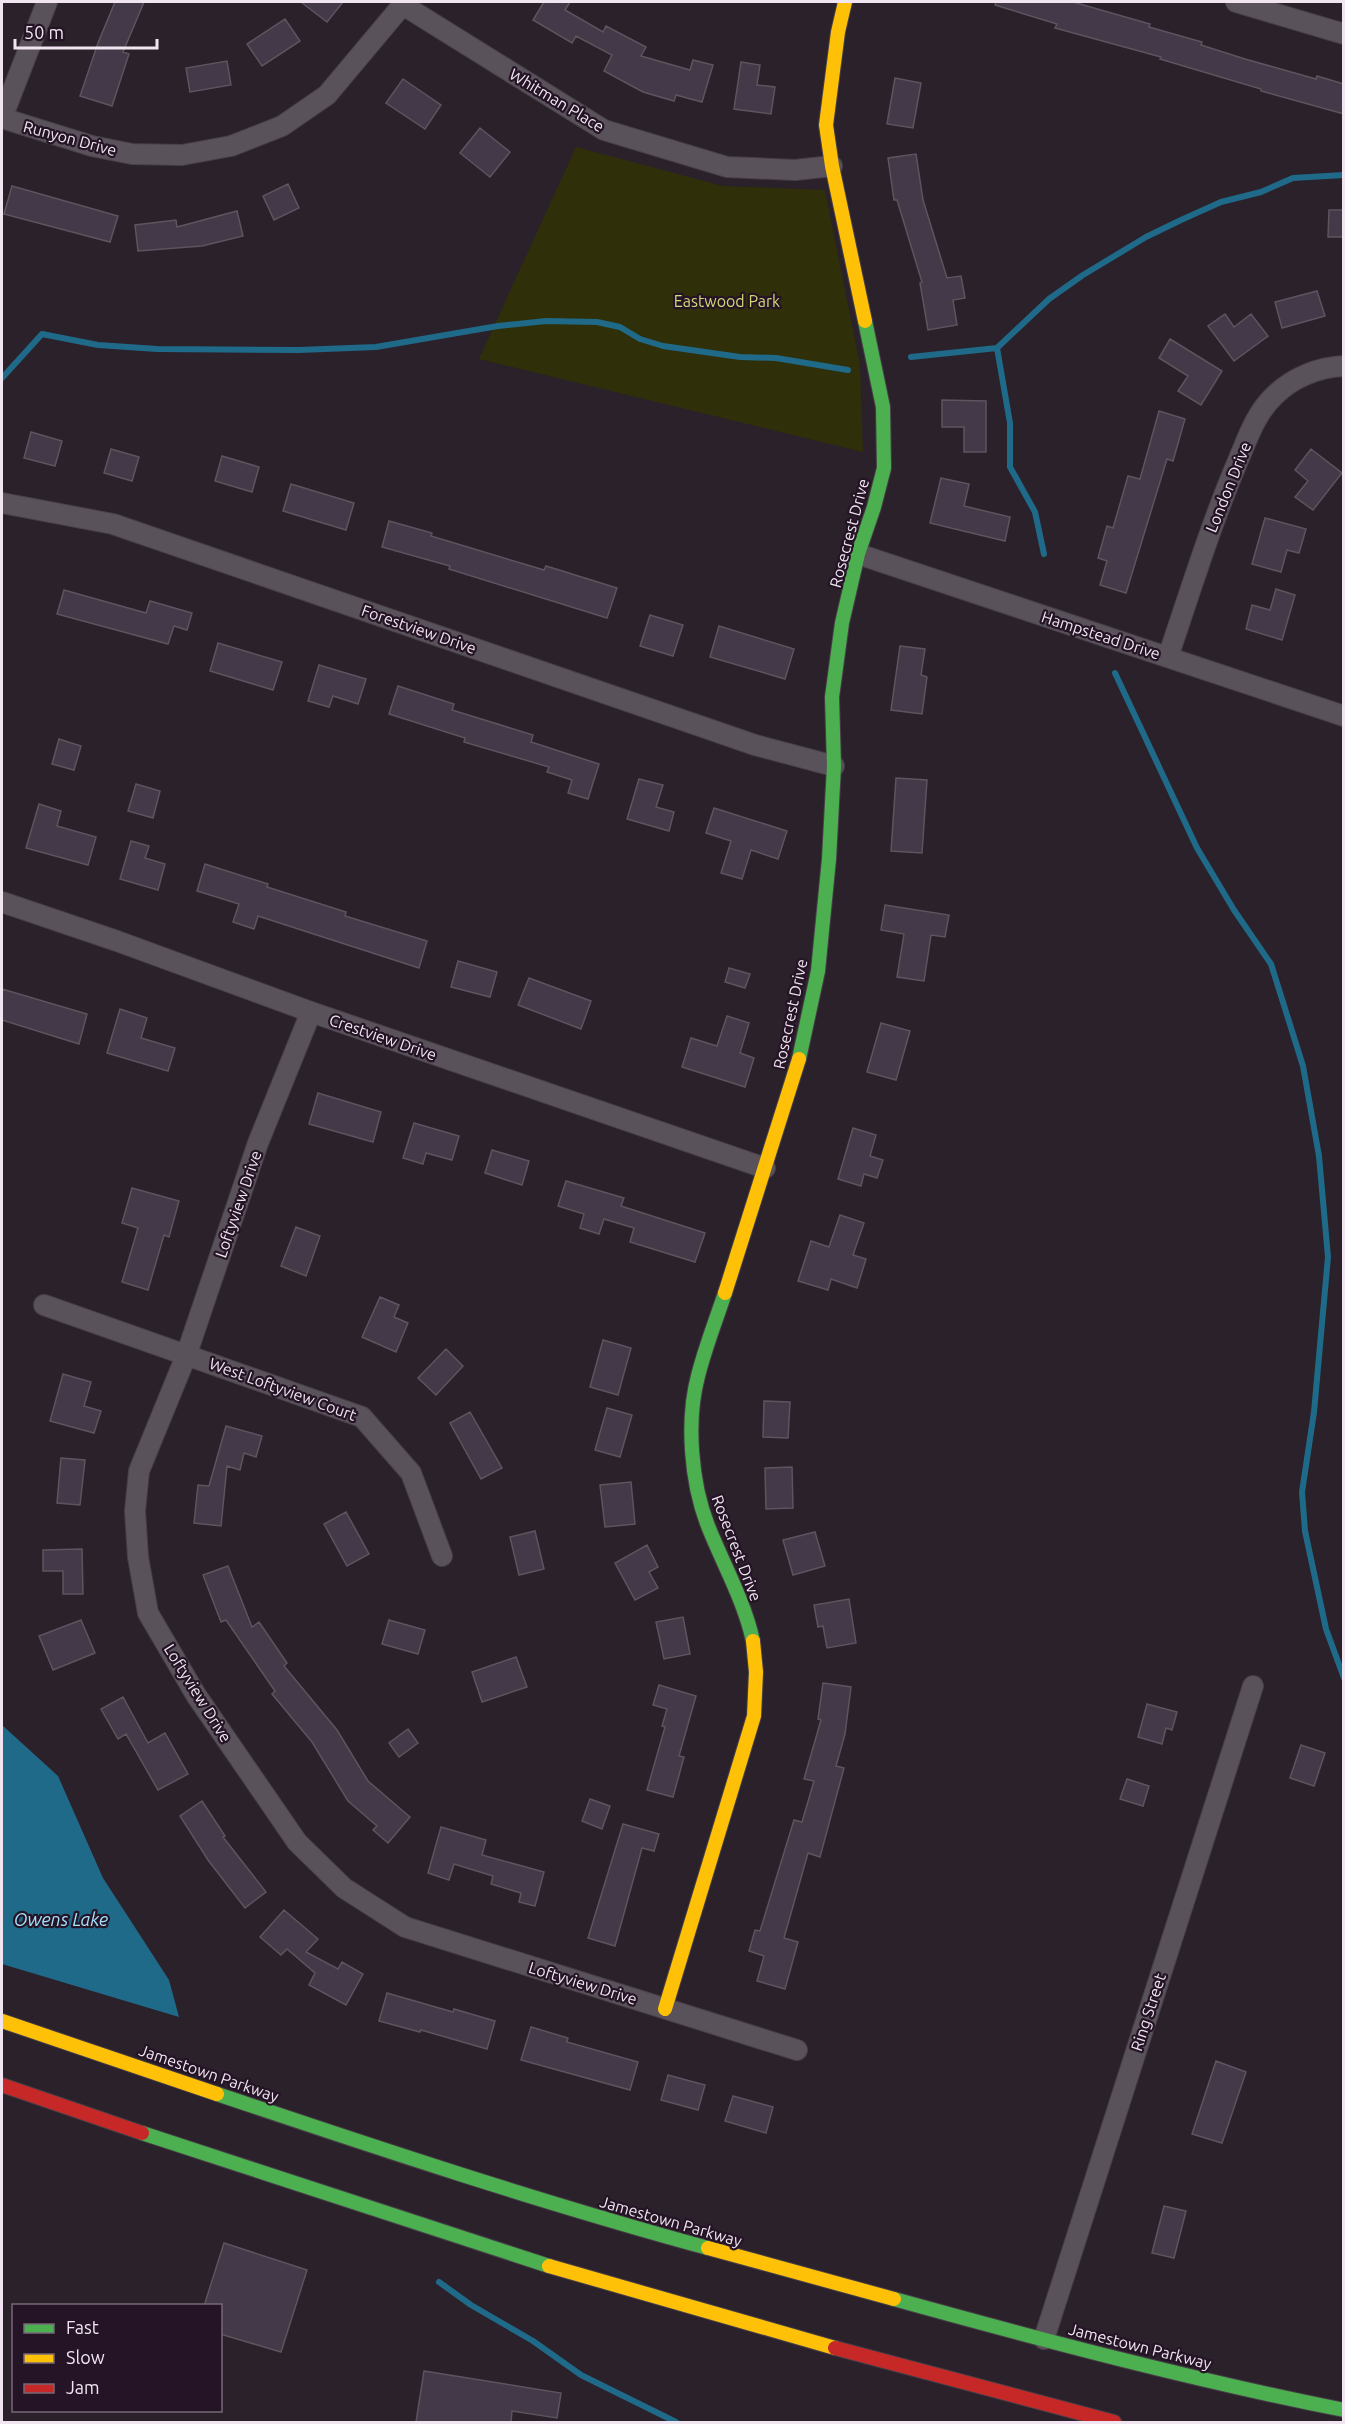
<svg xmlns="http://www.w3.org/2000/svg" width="1345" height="2424" font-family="Ubuntu,sans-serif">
  <rect width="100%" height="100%" fill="#2a212b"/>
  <path fill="#2f2f0a" d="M576,147L723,186L825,190L860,365L863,452L479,359Z"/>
  <path fill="#206a89" d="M2,1725L58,1776L103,1878L169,1980L179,2017L2,1964Z"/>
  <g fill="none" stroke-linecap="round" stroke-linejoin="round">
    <path stroke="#206a89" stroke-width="6" d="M997,348L1010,423V467L1035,512L1044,554
      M911,357L997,348L1049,299L1083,275L1146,237L1181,220L1221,202L1261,192L1293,178L1344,175
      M2,378L42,334L98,345L157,349L299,350L376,347L498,326L546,321L597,322L620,327L640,339L663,346L740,357L776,358L848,370
      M1115,673L1197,848L1234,910L1271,964L1303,1066L1319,1156L1328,1257L1314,1412L1302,1492L1305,1531L1326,1629L1344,1678
      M439,2282L471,2305L533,2341L581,2375L676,2422"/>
  </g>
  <path fill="#433948" stroke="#5c555e" stroke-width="1.5" d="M115,2H144L123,52L129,54L112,106L80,96L98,43Z
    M301,2H343L327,22Z
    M544,2H570L565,10L603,32L606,26L646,47L641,56L690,70L693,60L713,65L702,102L676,95L674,101L643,92L604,71L612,55L576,36L572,43L533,20Z
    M996,2H1073L1150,24L1149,27L1202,42L1201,45L1245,59L1316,79L1317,76L1344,84V114L1261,91V89L1160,59L1161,57L1055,28L1057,24L995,5Z
    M285,19L300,41L262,66L247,44Z
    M227,61L231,85L190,92L186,68Z
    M741,62L760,65L757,85L775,87L771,114L734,109Z
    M895,78L921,83L913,128L887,124Z
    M403,79L441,105L425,129L386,103Z
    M480,128L510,152L490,177L460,153Z
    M916,154L923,200L947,278L961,276L965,298L953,300L957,325L928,330L920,283L922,282L897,200H894L888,158Z
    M288,184L299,208L274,220L263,196Z
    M12,186L118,216L110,242L4,214Z
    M1329,210H1344V237H1328Z
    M237,211L243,236L202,246L138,251L135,225L176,220L177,227Z
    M1317,291L1325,316L1282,328L1275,302Z
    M1225,314L1234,327L1251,314L1268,336L1234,361L1208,326Z
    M1170,339L1222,371L1201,405L1178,391L1188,376L1159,358Z
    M942,400L986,401V452H964V427H942Z
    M1159,411L1185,419L1173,461L1167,459L1126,593L1100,585L1107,561L1098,558L1107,526L1113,528L1128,476L1140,479Z
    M31,432L62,441L55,466L24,458Z
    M111,449L139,457L132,481L104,473Z
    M1311,449L1342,473L1313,510L1295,497L1308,481L1295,470Z
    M222,456L259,467L252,492L215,481Z
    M941,478L969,484L964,506L1010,517L1005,541L930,523Z
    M291,484L354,503L346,530L283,511Z
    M1265,518L1306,529L1299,553L1287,550L1281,572L1252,564Z
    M389,521L432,533L431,536L544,570L546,566L617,588L607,618L449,569L450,566L382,547Z
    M1276,589L1295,595L1282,640L1246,629L1252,605L1270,610Z
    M64,590L146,613L150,601L192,613L187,630L174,626L168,644L57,614Z
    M650,615L683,625L673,656L640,646Z
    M719,626L794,649L785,679L710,657Z
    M218,643L282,662L273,690L210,671Z
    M900,646L925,649L921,675L927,677L922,714L891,710Z
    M319,665L366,679L358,704L333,696L329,707L308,701Z
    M398,686L454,704L452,710L533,735L531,742L599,764L588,799L568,793L572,780L547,772L549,767L464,742L465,738L389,714Z
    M59,739L81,746L74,770L52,764Z
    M896,778L927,780L922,853L891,851Z
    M639,779L663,785L656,807L674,812L669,831L627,819Z
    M136,784L160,791L153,818L128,811Z
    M39,804L61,811L57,826L96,837L88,865L26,848Z
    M714,808L787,831L778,859L751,850L742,879L721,873L731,841L706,833Z
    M131,841L149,846L145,858L165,864L158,890L120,879Z
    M205,864L268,884L267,887L346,912L345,916L427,941L419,968L258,916L254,929L233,922L239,904L197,891Z
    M885,905L949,915L945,937L931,935L924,981L897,977L904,934L881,930Z
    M458,961L497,972L490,997L451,987Z
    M729,968L750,974L745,988L725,982Z
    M529,978L591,1001L581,1029L518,1005Z
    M2,989L87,1014L79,1044L2,1020Z
    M120,1009L147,1018L141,1038L175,1048L168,1071L107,1053Z
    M727,1016L749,1023L740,1053L754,1058L745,1087L682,1067L691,1038L717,1046Z
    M881,1023L910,1031L896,1080L867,1072Z
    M318,1093L381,1112L373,1142L309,1124Z
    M414,1123L459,1136L452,1160L426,1153L423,1164L403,1158Z
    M853,1128L876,1135L870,1156L883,1160L877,1178L864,1174L861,1186L838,1179Z
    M492,1150L529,1161L522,1185L485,1173Z
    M566,1181L624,1198L621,1206L705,1233L695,1262L630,1242L634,1228L604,1219L599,1234L580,1228L584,1214L558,1206Z
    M132,1188L179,1201L169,1237L164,1235L148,1290L122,1282L138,1228L122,1223Z
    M840,1215L864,1223L853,1255L866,1259L857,1288L831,1279L828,1290L798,1281L811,1241L829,1247Z
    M296,1227L320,1236L306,1276L281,1266Z
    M380,1297L399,1305L394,1317L408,1323L396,1352L362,1337Z
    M603,1340L631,1348L618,1395L590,1387Z
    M446,1349L463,1366L436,1395L418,1378Z
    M63,1374L91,1382L84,1406L101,1411L94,1433L50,1421Z
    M764,1401L790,1402L788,1438L763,1437Z
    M607,1408L632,1415L620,1457L595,1450Z
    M470,1412L502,1468L481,1479L450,1423Z
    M226,1426L262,1436L256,1457L244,1453L240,1470L227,1466L221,1526L194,1523L198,1485L209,1486Z
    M61,1458L85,1460L80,1505L57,1503Z
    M792,1467L793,1508L766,1509L765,1468Z
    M631,1482L635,1524L605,1527L600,1485Z
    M346,1512L369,1554L347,1566L324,1524Z
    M535,1531L544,1569L519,1575L510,1537Z
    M815,1532L825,1566L793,1575L783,1540Z
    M647,1545L658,1567L649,1572L658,1588L635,1600L615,1563Z
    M82,1549L83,1594H63V1571H43V1550Z
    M228,1566L252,1627L259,1622L287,1663L284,1666L337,1730L368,1781L410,1817L388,1843L373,1830L377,1826L348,1801L312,1742L272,1694L275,1691L226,1620L221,1622L203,1575Z
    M849,1599L856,1643L827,1648L823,1626L818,1627L814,1605Z
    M683,1617L690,1654L664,1659L656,1622Z
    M81,1620L95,1653L53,1670L39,1636Z
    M389,1620L425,1630L418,1654L382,1644Z
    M516,1657L527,1687L482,1702L472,1672Z
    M823,1683L851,1687L845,1734L836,1766L844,1768L820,1857L808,1853L784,1938L798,1942L785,1989L757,1981L764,1956L749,1951L755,1930L760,1931L794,1820L802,1822L814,1781L804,1779L821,1720L818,1719Z
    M659,1685L696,1696L679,1756L684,1757L673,1797L647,1790L665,1727L662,1726L667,1709L653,1705Z
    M123,1697L148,1743L165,1733L188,1774L158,1790L126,1734L118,1739L101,1709Z
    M1147,1704L1177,1712L1172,1730L1166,1728L1162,1744L1138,1737Z
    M408,1729L418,1743L399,1757L389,1743Z
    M1301,1745L1325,1753L1314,1786L1290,1778Z
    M1127,1779L1149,1786L1143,1806L1120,1799Z
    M590,1799L610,1806L602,1829L582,1821Z
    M202,1801L225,1836L223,1837L266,1892L245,1908L208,1860L180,1816Z
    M623,1824L659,1834L654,1851L642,1848L615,1946L588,1938Z
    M441,1827L486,1840L482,1855L544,1872L535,1906L519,1902L521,1893L491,1884L493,1876L454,1864L449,1880L428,1873Z
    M284,1910L318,1939L306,1952L338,1969L342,1962L363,1974L346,2005L309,1985L315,1973L287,1949L281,1955L260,1937Z
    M387,1993L453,2012L454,2009L495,2021L487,2049L421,2030L420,2032L379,2021Z
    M531,2027L568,2038L567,2042L638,2062L630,2090L521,2060Z
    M1216,2061L1246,2072L1222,2143L1192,2134Z
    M668,2075L705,2085L698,2110L661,2100Z
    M733,2096L773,2107L766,2133L725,2121Z
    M1164,2206L1186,2211L1174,2258L1152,2253Z
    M224,2243L307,2270L281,2352L220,2334V2306H204Z
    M424,2371L561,2393L557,2418L512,2411L511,2422H416Z"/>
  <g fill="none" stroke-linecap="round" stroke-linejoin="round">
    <defs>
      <path id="street" d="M1236,2L1344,34
        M403,5L604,130L727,167L795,170L832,166
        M2,118L92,146L132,154L182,155L231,146L282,126L327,95L405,2
        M2,118L47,2
        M2,503L113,524L755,745L834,766
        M858,554L1344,716
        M1168,657C1190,592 1210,527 1237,463C1247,440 1255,414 1274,396C1292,378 1318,367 1344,366
        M2,902L117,941L311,1012L765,1168
        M311,1012L258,1143L186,1356L139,1471L135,1511L138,1557L148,1613L196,1695L297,1842L344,1888L405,1927L797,2050
        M44,1305L362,1417L411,1473L442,1556
        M1044,2339L1253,1686"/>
      <path id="fast" d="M799,1059L818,971L829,859L834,766L832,697L842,623L858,554L874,507L884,468L883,407L865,321
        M725,1293C716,1320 705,1348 698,1376C686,1421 691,1483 708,1526C723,1564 744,1600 753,1641
        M217,2094C380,2149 543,2203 708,2248
        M142,2133L549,2266
        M894,2299C1042,2340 1193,2380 1344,2410"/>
      <path id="slow" d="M845,2L838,32L826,125L832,166L865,321
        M725,1293L799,1059
        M665,2009L754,1716L756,1672L753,1641
        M2,2021L217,2094
        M708,2248L894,2299
        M549,2266L835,2348"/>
      <path id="jam" d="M2,2085L142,2133
        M835,2348L1114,2422"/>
    </defs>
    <use href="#street" stroke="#473f47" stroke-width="22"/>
    <use href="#fast" stroke="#473f47" stroke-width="16"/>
    <use href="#slow" stroke="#473f47" stroke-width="16"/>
    <use href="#jam" stroke="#473f47" stroke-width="16"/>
    <use href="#street" stroke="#5a525a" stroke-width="20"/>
    <use href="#fast" stroke="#4caf50" stroke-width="14"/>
    <use href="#slow" stroke="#ffc107" stroke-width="14"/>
    <use href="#jam" stroke="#c62828" stroke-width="14"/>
  </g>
  <g text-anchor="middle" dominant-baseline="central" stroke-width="4.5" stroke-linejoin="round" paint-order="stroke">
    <g font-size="16" fill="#f1e5f1" stroke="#241425">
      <text transform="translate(557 100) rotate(31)">Whitman Place</text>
      <text transform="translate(70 138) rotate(15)">Runyon Drive</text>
      <text transform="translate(1228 487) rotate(-68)">London Drive</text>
      <text transform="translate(849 533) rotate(-75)">Rosecrest Drive</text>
      <text transform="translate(419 629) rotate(19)">Forestview Drive</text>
      <text transform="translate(1101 635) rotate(18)">Hampstead Drive</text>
      <text transform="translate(790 1014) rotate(-78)">Rosecrest Drive</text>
      <text transform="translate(383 1037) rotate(19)">Crestview Drive</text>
      <text transform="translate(238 1204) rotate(-71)">Loftyview Drive</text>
      <text transform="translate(283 1389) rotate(20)">West Loftyview Court</text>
      <text transform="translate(737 1548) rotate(69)">Rosecrest Drive</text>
      <text transform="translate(198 1693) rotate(58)">Loftyview Drive</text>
      <text transform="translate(583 1983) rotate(17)">Loftyview Drive</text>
      <text transform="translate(1148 2012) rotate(-72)">Ring Street</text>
      <text transform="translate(209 2073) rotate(19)">Jamestown Parkway</text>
      <text transform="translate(671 2221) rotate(16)">Jamestown Parkway</text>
      <text transform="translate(1140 2346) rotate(14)">Jamestown Parkway</text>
    </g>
    <g font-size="16" fill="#d3d776" stroke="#241425">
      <text x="727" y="301">Eastwood Park</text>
    </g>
    <g font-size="18" font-style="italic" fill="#a5e0fd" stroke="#241425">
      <text x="61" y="1919">Owens Lake</text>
    </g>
  </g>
  <rect width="1345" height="2424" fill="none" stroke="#f1e5f1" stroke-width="6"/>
  <rect x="12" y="2304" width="210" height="108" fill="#241425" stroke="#766877" stroke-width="1.5"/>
  <rect x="24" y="2324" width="30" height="9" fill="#4caf50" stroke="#766877" stroke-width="1.5"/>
  <text x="66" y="2334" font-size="18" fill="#f1e5f1">Fast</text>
  <rect x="24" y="2354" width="30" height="9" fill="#ffc107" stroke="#766877" stroke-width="1.5"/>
  <text x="66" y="2364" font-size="18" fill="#f1e5f1">Slow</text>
  <rect x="24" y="2384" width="30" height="9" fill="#c62828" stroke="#766877" stroke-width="1.5"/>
  <text x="66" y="2394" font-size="18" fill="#f1e5f1">Jam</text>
  <path d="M15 39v9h142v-9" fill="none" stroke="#f1e5f1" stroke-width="3"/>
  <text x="24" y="39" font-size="18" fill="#f1e5f1" stroke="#241425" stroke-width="4.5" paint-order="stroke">50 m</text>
</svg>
